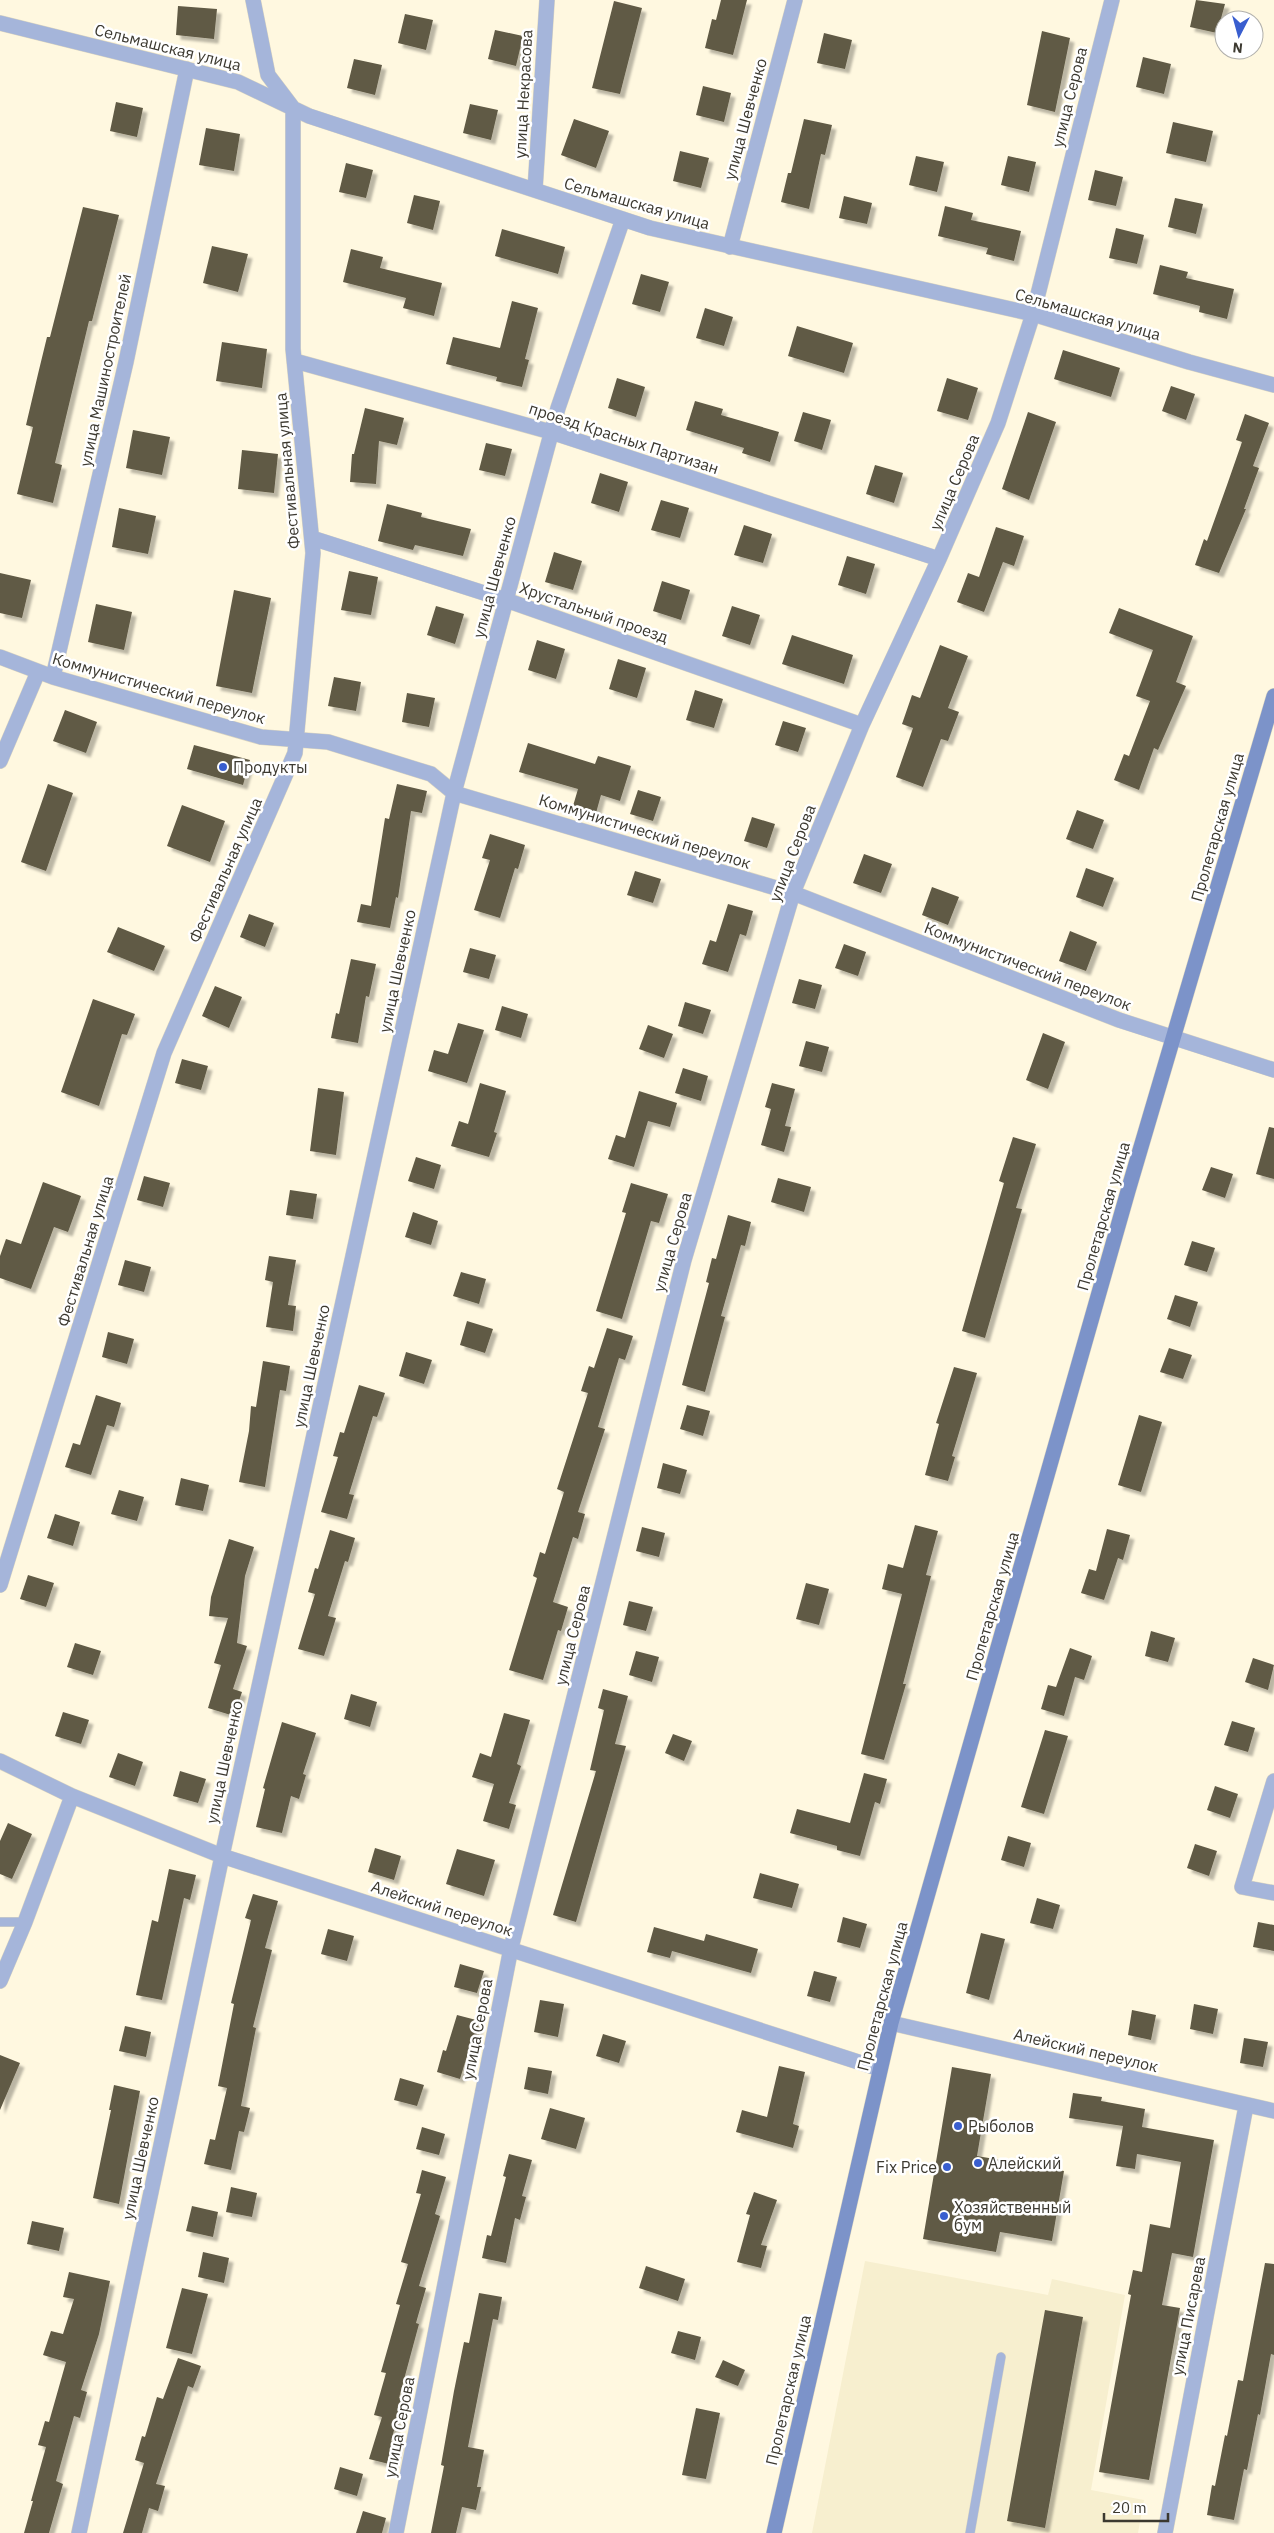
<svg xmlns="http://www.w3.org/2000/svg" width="1274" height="2533" font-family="'IBM Plex Sans',sans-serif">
  <defs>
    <filter id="shadow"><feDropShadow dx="4.5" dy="4.5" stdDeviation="1" flood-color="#0004"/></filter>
  </defs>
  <rect width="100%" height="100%" fill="#fff8e0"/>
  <path fill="#f7efcf" d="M865,2261L1048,2295L1052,2279L1125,2295L1091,2490L1144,2500L1138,2533H812Z"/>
  <path fill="#605a45" filter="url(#shadow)" d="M721,0H747L733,55L705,48L712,19L716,20Z
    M1196,0L1225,4L1217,33L1190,27Z
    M614,1L642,8L620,94L592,88Z
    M178,6L217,9L214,39L176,35Z
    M405,14L433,20L426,50L398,43Z
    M495,30L523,36L516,66L488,59Z
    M1042,31L1070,38L1055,112L1027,105Z
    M824,33L852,40L845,69L817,63Z
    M1143,57L1171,64L1164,94L1136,87Z
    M354,59L382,65L375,95L347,88Z
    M703,86L731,93L724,122L696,115Z
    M116,102L143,108L137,137L110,131Z
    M470,104L498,110L491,140L463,133Z
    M574,119L609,131L596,168L561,155Z
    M804,119L832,125L825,155L821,154L809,209L781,202L788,173H791Z
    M1173,122L1213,131L1206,162L1166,153Z
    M206,128L240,134L234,171L199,165Z
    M680,151L709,158L701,188L673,181Z
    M916,156L944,162L937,192L909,185Z
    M1008,156L1036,162L1029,192L1001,185Z
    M346,163L373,170L366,198L339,192Z
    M1095,170L1123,177L1116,206L1088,200Z
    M414,195L440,201L433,230L407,223Z
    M844,196L872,203L867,224L839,218Z
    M1175,198L1203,204L1196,234L1168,227Z
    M945,206L973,213L971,220L1021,231L1014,261L986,254L988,248L938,236Z
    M83,207L119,215L92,321H89L71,396L55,463L62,465L53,503L17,494L33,427L26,425L38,374L47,337H50Z
    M1116,228L1144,235L1137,264L1109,258Z
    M502,229L565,247L558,274L495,256Z
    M212,246L248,254L238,292L203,283Z
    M351,249L383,257L380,268L442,283L434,316L403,308L406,298L343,282Z
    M1160,265L1188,272L1186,278L1234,289L1227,319L1199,312L1200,306L1153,294Z
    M641,274L669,282L660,312L632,304Z
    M512,301L538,308L525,359L529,360L522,387L496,381L497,377L446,364L453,337L500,348Z
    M705,308L733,317L724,346L696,338Z
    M797,326L853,343L844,373L788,356Z
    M222,342L267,349L262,388L216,381Z
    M1063,350L1120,368L1111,397L1054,379Z
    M617,378L645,387L636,417L608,408Z
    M947,378L978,388L968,420L937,411Z
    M1171,386L1195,394L1186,420L1162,411Z
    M695,401L723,409L721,415L779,432L770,462L742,453L744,448L686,430Z
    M365,408L404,418L397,445L379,441L376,484L350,482L352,454H354Z
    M803,412L831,420L822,450L794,441Z
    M1028,412L1056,422L1029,500L1002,489Z
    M1245,414L1269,423L1253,466L1259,468L1244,509H1246L1219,573L1195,565L1204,539L1207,541L1227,485L1242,442L1236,440Z
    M133,430L170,437L162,475L126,468Z
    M486,443L512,449L505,476L479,470Z
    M242,450L278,454L274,493L238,489Z
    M875,465L903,473L894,503L866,494Z
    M600,473L628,482L619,512L591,503Z
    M661,500L689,508L680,538L651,530Z
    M387,504L422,513L421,517L471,529L463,556L415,545L413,550L378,541Z
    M119,508L156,516L148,554L112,547Z
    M744,525L772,534L763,563L734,555Z
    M996,527L1024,536L1014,566L1003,562L984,612L957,602L968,573L979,577Z
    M554,552L582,561L573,590L545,582Z
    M847,556L875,564L866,594L838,585Z
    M349,571L378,577L371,615L341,610Z
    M0,573L31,580L22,618L0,613Z
    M662,581L690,590L681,620L653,611Z
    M234,590L271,598L252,693L216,686Z
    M96,604L132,612L124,650L88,642Z
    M436,606L464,614L455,644L427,635Z
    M732,606L760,615L750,645L722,636Z
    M1119,608L1193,636L1176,682L1186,686L1158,750L1154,748L1139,790L1114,780L1124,754L1129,756L1150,701L1136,696L1153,650L1109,633Z
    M792,635L853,655L844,684L782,664Z
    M537,640L565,649L556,679L528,670Z
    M940,645L968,656L948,708L959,712L948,741L941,739L923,787L896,777L913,728L902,724L912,695L920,698Z
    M618,659L646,668L637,698L609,689Z
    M334,677L361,682L356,711L328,706Z
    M695,690L723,699L714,728L686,720Z
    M407,693L435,698L429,727L402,722Z
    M65,710L97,722L86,753L53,741Z
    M783,721L806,728L798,752L775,745Z
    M528,743L595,764L598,756L631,766L620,801L601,795L596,813L573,806L578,789L519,772Z
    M194,745L250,760L243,785L187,769Z
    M48,784L73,793L46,871L21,862Z
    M397,784L427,791L422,813L411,811L398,898L396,897L390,928L357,922L361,904L371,906L385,818L389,819Z
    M638,790L661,797L653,821L630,814Z
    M182,805L225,821L210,862L167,846Z
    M1077,810L1104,820L1093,849L1066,839Z
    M752,817L775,824L767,848L744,841Z
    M490,834L525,845L518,869L515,868L500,918L474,910L490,860L482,858Z
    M864,854L892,864L881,893L853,883Z
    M1086,868L1114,878L1103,907L1076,897Z
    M635,871L661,879L653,903L627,895Z
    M932,887L959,897L948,925L922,915Z
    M728,904L753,911L746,936L740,934L728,972L702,964L710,940L716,942Z
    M249,914L274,923L265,947L240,937Z
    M118,927L165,946L154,971L107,952Z
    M1070,931L1097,942L1086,971L1059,961Z
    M844,944L866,952L858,976L835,968Z
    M470,948L496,955L489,979L463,972Z
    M351,959L376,964L369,997L366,996L358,1043L331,1038L336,1013L339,1014Z
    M799,979L822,985L815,1009L792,1003Z
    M215,986L242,997L229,1028L202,1016Z
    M93,999L135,1014L127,1035L122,1034L99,1106L61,1092Z
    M685,1002L711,1010L703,1034L678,1026Z
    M502,1006L528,1014L521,1038L495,1030Z
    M458,1023L484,1030L467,1083L428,1071L434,1050L448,1054Z
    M648,1025L673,1034L664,1058L639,1049Z
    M1043,1033L1065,1042L1048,1089L1026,1080Z
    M806,1041L829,1047L822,1072L799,1066Z
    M182,1059L208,1066L201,1090L175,1083Z
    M683,1068L708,1076L701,1101L675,1093Z
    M480,1083L506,1091L494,1132L497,1133L489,1157L451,1146L459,1121L468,1124Z
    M772,1083L795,1089L785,1126L791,1127L784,1152L761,1145L771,1109L765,1107Z
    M318,1088L344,1092L336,1155L310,1151Z
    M639,1091L677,1103L670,1127L648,1121L634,1167L608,1159L616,1135L625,1138Z
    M1269,1127L1274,1128V1179L1256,1174Z
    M1013,1137L1036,1144L1016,1208L1022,1209L985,1338L962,1331L1004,1183L999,1181Z
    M416,1157L441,1165L434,1189L408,1181Z
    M1211,1167L1233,1174L1225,1198L1202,1190Z
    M144,1176L170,1183L163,1207L137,1200Z
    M778,1178L811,1187L804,1212L771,1202Z
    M43,1182L81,1196L68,1232L54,1227L31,1289L0,1278V1256L6,1239L21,1244Z
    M631,1183L668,1194L659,1223L651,1221L622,1319L596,1311L626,1213L622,1212Z
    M290,1190L317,1194L313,1219L286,1215Z
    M413,1212L438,1221L431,1245L405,1237Z
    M728,1215L751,1222L745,1246L741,1245L721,1316L725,1317L705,1392L682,1385L709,1283L706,1282L712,1258L716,1259Z
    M1192,1241L1215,1248L1207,1272L1184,1265Z
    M269,1256L296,1260L288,1305L296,1306L293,1331L266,1327L273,1282L265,1280Z
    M125,1260L151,1267L144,1292L118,1285Z
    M461,1272L486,1279L479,1304L453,1296Z
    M1175,1295L1198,1302L1190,1327L1167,1319Z
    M467,1321L493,1329L485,1353L460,1345Z
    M607,1328L633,1336L625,1360L619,1358L598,1427L605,1429L578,1512L585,1514L578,1539L573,1537L553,1602L568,1607L561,1631L558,1630L543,1680L509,1670L537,1578L533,1576L540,1552L545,1554L564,1492L557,1489L588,1393L581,1391L589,1366L594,1368Z
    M108,1332L134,1339L127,1364L102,1357Z
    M1169,1348L1192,1355L1183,1379L1160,1372Z
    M406,1352L432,1360L424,1384L399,1376Z
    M263,1361L290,1366L286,1391L280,1390L265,1487L239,1482L249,1431L251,1406L256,1407Z
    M954,1367L977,1373L952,1456L955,1457L948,1481L925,1475L939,1424L936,1423Z
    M359,1385L385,1393L377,1417L373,1416L349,1494L354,1495L347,1519L321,1512L338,1457L333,1456L340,1432L344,1433Z
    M96,1395L121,1403L114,1427L107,1425L91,1475L65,1467L73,1443L80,1445Z
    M687,1405L710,1411L703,1436L680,1429Z
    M1139,1415L1162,1422L1141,1492L1118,1485Z
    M663,1463L687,1470L680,1494L657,1488Z
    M181,1478L209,1485L203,1511L175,1505Z
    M119,1490L144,1497L137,1521L111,1514Z
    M55,1514L80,1522L73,1546L47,1538Z
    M915,1525L938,1531L926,1575L931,1576L903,1684H906L884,1760L861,1754L902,1594L882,1589L888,1564L903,1568Z
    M642,1527L665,1533L659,1557L636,1551Z
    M1107,1529L1130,1535L1123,1560L1118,1558L1104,1600L1081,1593L1089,1569L1096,1571Z
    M330,1530L355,1538L348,1562L345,1561L328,1616L336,1618L324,1656L298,1649L315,1594L308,1592L315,1568L318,1569Z
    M229,1539L254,1547L245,1576L237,1643L247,1646L233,1689L242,1692L234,1716L208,1708L221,1665L214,1663L228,1618L209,1616L211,1597Z
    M28,1575L54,1583L46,1607L20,1599Z
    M806,1583L829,1589L819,1625L796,1619Z
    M629,1601L653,1607L646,1631L623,1625Z
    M1151,1631L1175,1638L1168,1662L1145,1656Z
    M75,1643L101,1651L93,1675L67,1667Z
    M1070,1648L1092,1656L1084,1680L1075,1677L1064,1716L1041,1709L1048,1685L1056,1687Z
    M636,1651L659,1657L652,1682L629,1675Z
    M1253,1658L1274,1665L1268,1690L1245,1682Z
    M603,1689L628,1696L615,1744L626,1746L576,1922L553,1915L596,1771L590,1770L604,1710L598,1708Z
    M351,1694L377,1702L370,1727L344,1719Z
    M63,1712L89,1720L81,1744L55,1736Z
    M504,1713L530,1720L517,1764L521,1766L509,1803L516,1805L509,1829L483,1821L494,1784L472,1777L480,1753L491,1757Z
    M1232,1721L1255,1728L1248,1752L1224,1745Z
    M282,1722L316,1733L303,1774L306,1775L299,1799L291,1796L282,1833L256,1827L265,1789L263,1788Z
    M1045,1730L1068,1736L1044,1814L1021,1807Z
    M673,1734L692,1741L684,1761L665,1753Z
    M118,1753L143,1762L135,1786L109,1777Z
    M180,1771L206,1779L198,1803L173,1796Z
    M864,1773L887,1779L880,1804L875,1802L860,1856L837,1850V1846L790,1833L797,1809L850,1823Z
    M1215,1786L1238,1794L1230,1818L1207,1810Z
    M8,1823L32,1834L12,1879L0,1874V1841Z
    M1008,1836L1031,1843L1024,1867L1001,1860Z
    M1195,1844L1217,1851L1209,1876L1187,1868Z
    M375,1848L401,1856L394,1880L368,1872Z
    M457,1849L495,1860L484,1896L446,1884Z
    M169,1869L196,1875L190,1900L184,1898L162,2000L136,1995L152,1920L158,1922Z
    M760,1873L799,1884L792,1908L753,1898Z
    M253,1894L278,1901L265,1948L272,1950L253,2027L256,2028L241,2106L250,2108L244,2132L239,2131L231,2170L204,2164L210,2139L215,2140L227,2088L218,2086L234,2004L231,2003L251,1920L245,1918Z
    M1037,1898L1060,1905L1053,1929L1030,1923Z
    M843,1917L867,1924L860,1948L837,1942Z
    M1258,1922L1274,1925V1951L1253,1947Z
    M654,1927L704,1941L706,1934L758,1949L751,1973L672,1951L670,1958L647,1952Z
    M328,1929L354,1936L347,1961L321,1954Z
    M981,1933L1005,1939L989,2000L966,1993Z
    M460,1964L484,1971L477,1993L454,1987Z
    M814,1971L837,1977L830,2002L807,1996Z
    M540,2000L564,2004L558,2037L534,2032Z
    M1194,2004L1218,2009L1213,2034L1190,2029Z
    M1132,2010L1156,2015L1151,2040L1128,2035Z
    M457,2015L480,2021L474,2044L471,2043L460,2079L437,2072L443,2050L446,2051Z
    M125,2026L151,2032L146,2057L119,2051Z
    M603,2034L626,2041L619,2063L596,2056Z
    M1244,2038L1268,2042L1263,2067L1240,2063Z
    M0,2055L20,2063L0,2110Z
    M779,2066L805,2072L793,2124L799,2126L793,2148L736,2132L742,2110L767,2117Z
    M528,2067L552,2071L548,2094L524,2089Z
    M952,2067L991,2074L977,2156L1064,2171L1052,2241L1000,2232L996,2252L923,2239Z
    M400,2078L424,2085L417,2106L394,2100Z
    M114,2085L140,2091L119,2204L93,2198L111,2110H109Z
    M1073,2093L1102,2097L1101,2101L1145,2109L1142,2127L1214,2140L1193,2257L1172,2253L1162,2305L1180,2308L1149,2480L1099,2472L1131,2295L1128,2294L1133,2270L1142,2272L1150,2224L1170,2228L1181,2162L1137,2154L1135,2169L1116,2166L1123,2126L1069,2118Z
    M550,2108L585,2118L576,2149L541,2139Z
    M422,2127L445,2134L439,2155L416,2149Z
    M509,2154L532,2160L522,2196L526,2197L520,2220L515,2218L506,2263L482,2258L487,2235L491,2236L506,2177L503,2176Z
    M422,2170L446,2177L435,2214L440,2216L419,2286L426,2288L416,2323L419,2324L399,2398L403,2399L391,2441L399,2444L393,2465L369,2459L382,2417L374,2415L386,2373L381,2372L400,2305L396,2304L408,2264L401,2262L421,2194L416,2193Z
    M231,2187L257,2193L252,2217L226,2212Z
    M754,2192L777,2200L761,2245L767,2246L761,2268L737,2262L750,2215L746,2214Z
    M192,2206L218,2212L213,2237L186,2231Z
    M32,2221L64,2228L59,2251L27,2244Z
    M203,2252L229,2258L224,2283L198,2277Z
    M1265,2263L1274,2264V2355L1271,2354L1260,2415L1258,2414L1247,2470L1244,2469L1234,2520L1207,2515L1212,2485L1215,2486L1225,2435L1227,2436L1238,2380L1243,2381Z
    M646,2266L685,2279L678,2301L639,2288Z
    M69,2272L110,2281L99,2334L81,2390L87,2392L80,2418L74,2416L56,2481L63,2484L49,2533H24L33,2501H31L46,2447L38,2445L45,2421L49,2422L66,2362L43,2355L51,2331L63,2334L74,2299L63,2297Z
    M182,2288L208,2294L192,2354L166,2348Z
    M479,2293L502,2297L498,2320L493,2319L468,2447L484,2450L477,2487H481L476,2510L462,2507L456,2533H431L444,2466L441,2465L454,2391L464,2342L469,2343Z
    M1045,2310L1083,2317L1045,2528L1007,2521Z
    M678,2331L701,2337L695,2360L671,2353Z
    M178,2358L201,2366L193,2388L188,2386L156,2484L165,2486L158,2511L149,2508L142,2533H123L144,2463L135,2460L142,2436L145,2437L157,2397L163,2399Z
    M723,2360L745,2370L738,2386L715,2377Z
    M696,2408L720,2413L706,2479L682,2475Z
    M340,2467L363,2474L357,2496L334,2489Z
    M363,2511L386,2518L382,2533H356Z"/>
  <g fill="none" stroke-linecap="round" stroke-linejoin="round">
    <defs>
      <path id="lane" d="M0,1922H25
        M970,2533L1001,2357"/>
      <path id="street" d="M0,23L238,82L309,116L650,228L1033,314L1189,362L1274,385
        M535,190L547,0
        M730,247L795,0
        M295,361L551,432L939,559
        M312,538L506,600L862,725
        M0,657L53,677L261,737L328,742L431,774L454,793L793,893L1119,1020L1274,1070
        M53,677L126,362L187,69
        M0,761L38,672
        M0,1585L164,1053L295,753L313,553L293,349V108L268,75L253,0
        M0,1761L72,1796L222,1856L880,2069
        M1274,1781L1242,1887L1274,1893
        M0,1981L25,1922L72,1796
        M891,2023L1274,2111
        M79,2533L222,1856L454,793L558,408L623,219
        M396,2533L511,1948L684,1260L793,893L862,725L939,559L998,423L1033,314L1112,0
        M1165,2533L1246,2106"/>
      <path id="secondary" d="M774,2533L891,2023L1128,1191L1274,696"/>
    </defs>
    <use href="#lane" stroke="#dcd6c0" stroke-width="10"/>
    <use href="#street" stroke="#dcd6c0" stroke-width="16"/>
    <use href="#secondary" stroke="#dcd6c0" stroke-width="16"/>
    <use href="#lane" stroke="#a5b5da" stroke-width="9"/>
    <use href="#street" stroke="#a5b5da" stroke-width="15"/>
    <use href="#secondary" stroke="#7c93c9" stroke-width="15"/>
  </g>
  <g fill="#395ecf" stroke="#fff" stroke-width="2">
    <circle cx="223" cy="767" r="5"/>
    <circle cx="958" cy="2126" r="5"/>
    <circle cx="978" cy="2163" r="5"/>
    <circle cx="947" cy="2167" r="5"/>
    <circle cx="944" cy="2216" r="5"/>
  </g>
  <g text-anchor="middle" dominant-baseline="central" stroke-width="5" stroke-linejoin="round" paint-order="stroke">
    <g font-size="16" fill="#3c3930" stroke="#fff">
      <text transform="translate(168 47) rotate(14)">Сельмашская улица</text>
      <text transform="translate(523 94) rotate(-87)">улица Некрасова</text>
      <text transform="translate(1069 97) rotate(-76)">улица Серова</text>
      <text transform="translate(745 119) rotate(-75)">улица Шевченко</text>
      <text transform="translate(637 203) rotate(16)">Сельмашская улица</text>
      <text transform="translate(1088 314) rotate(16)">Сельмашская улица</text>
      <text transform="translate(105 370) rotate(-78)">улица Машиностроителей</text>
      <text transform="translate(624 438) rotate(18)">проезд Красных Партизан</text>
      <text transform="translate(287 471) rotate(-95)">Фестивальная улица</text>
      <text transform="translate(954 482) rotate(-67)">улица Серова</text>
      <text transform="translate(494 577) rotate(-75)">улица Шевченко</text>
      <text transform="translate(594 612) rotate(19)">Хрустальный проезд</text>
      <text transform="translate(159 688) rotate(16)">Коммунистический переулок</text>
      <text transform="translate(1217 827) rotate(-74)">Пролетарская улица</text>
      <text transform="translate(645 831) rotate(17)">Коммунистический переулок</text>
      <text transform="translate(792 853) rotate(-69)">улица Серова</text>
      <text transform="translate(225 870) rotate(-66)">Фестивальная улица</text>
      <text transform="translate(1028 966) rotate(21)">Коммунистический переулок</text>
      <text transform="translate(397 971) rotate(-78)">улица Шевченко</text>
      <text transform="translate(1103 1216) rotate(-74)">Пролетарская улица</text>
      <text transform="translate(672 1242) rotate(-74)">улица Серова</text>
      <text transform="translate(85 1251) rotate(-73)">Фестивальная улица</text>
      <text transform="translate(311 1366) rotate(-78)">улица Шевченко</text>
      <text transform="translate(992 1606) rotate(-74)">Пролетарская улица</text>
      <text transform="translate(572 1635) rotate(-76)">улица Серова</text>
      <text transform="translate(224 1762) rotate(-78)">улица Шевченко</text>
      <text transform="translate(442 1908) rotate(18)">Алейский переулок</text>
      <text transform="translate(882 1996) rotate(-75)">Пролетарская улица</text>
      <text transform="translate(477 2029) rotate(-79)">улица Серова</text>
      <text transform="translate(1086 2050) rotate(13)">Алейский переулок</text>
      <text transform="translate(140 2158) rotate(-78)">улица Шевченко</text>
      <text transform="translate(1188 2316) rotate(-79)">улица Писарева</text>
      <text transform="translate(788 2390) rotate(-77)">Пролетарская улица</text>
      <text transform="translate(399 2427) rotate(-79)">улица Серова</text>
    </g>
    <g font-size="16" fill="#3c3930" stroke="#fff" text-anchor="start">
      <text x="233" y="767">Продукты</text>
      <text x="968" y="2126">Рыболов</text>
      <text x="988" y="2163">Алейский</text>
      <text x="937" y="2167" text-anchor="end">Fix Price</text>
      <text x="954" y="2207">Хозяйственный<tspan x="954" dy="18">бум</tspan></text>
    </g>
  </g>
  <g transform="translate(1239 35) rotate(186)"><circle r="24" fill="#ffffff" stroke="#b1b0ac"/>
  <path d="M0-4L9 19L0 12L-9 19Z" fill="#395ecf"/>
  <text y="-8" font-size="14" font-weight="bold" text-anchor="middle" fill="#3c3930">N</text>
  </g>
  <path d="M1104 2513v8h64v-8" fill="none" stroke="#3c3930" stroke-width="2.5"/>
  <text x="1112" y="2513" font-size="15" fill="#3c3930" stroke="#ffffff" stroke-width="4" paint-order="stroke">20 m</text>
</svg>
